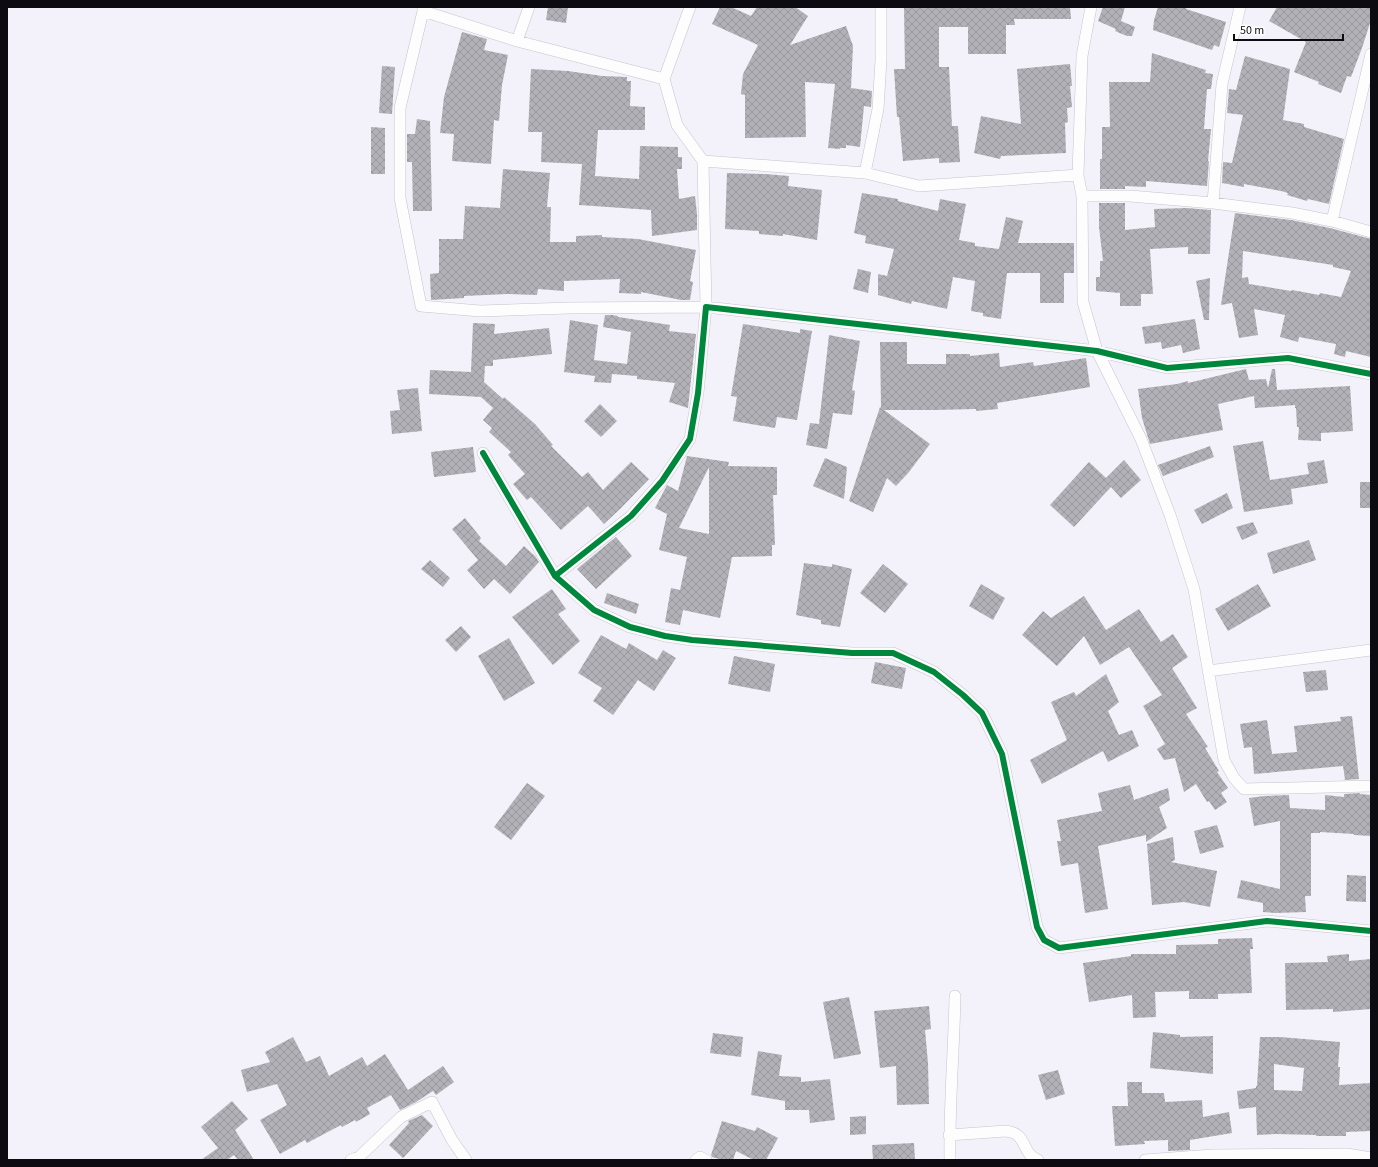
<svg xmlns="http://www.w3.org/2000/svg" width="1378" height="1167" font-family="'Source Sans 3',sans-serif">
  <defs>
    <pattern id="building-cross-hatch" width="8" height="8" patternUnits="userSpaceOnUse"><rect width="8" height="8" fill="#b2b1b7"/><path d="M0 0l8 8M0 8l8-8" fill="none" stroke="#98979c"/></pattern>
  </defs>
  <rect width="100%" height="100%" fill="#f3f2fa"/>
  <path fill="url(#building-cross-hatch)" fill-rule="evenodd" d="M548,7H568L566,23L546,20Z
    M720,7H731L751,16L757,7H795L808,16L790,45L846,26L853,46L851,88L872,91L871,107L864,106L860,147L846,145V148H840V149L828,148L835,84L805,82L806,137L745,138V95L741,94L743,74L758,45L712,24Z
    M904,7H1070L1071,19H1014L1015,25H1006V54H968V27H939V67H949L952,126H958L960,162L939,163V158L903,161L899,117H897L894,69H905Z
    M1103,7H1125L1121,21L1135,27L1132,36H1127L1115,31L1116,29L1098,21Z
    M1158,7H1187L1186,9L1226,22L1219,47L1214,45L1212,50L1153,30L1154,20Z
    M1277,7H1371V20L1362,48L1351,77L1347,76L1341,93L1318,84L1319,82L1294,72L1306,42L1269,21Z
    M462,32L487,39L484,50L508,55L502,85L499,121L494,120L491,164L452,161L454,134L440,133L444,97Z
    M1152,53L1206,70L1205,73L1213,74L1211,89H1207L1204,129H1211L1208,161H1209L1207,186L1146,181V187L1125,186V189H1100V159H1102V127H1110L1109,82H1150Z
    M1245,56L1290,69L1283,120L1304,124V127L1344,139L1329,204L1308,199L1307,201L1287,195L1288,193L1281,191L1244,184V187L1222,183L1223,162L1232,163L1243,115L1227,113L1229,89L1236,90Z
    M1070,64L1072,86H1070L1072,107L1067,108L1068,122L1065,123L1066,153L1001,156L1000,159L974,153L981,116L1021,124L1017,69Z
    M382,66L395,67L392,114L379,113Z
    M531,69L568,71L602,76L627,77V81H631L630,106L645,107V130H598L595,176L639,179L640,146L678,147V157H682V169H677L679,199L695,196L697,214V230L652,236L651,210L579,205L582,164L541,162L542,132H528Z
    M417,119L430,121L432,211H413L412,162H407V134H415Z
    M371,127L385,128V174H371Z
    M503,169L550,173L547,207H551L550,242H576V236L602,235V237L638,239L696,250L690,281L693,282L690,300H681L641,292V294L619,293L620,279L564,281V291L538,289L537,295L507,294L464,296V298L431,300L430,274L439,273V239H463L465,206L500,208Z
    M727,173L765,174L789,176L788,186L822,190L817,240L783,234V236L759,234V231L725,229Z
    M862,193L898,199V201L938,211L940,199L966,204L959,240L975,243V246L999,249L1006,217L1023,221L1018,243H1074V273H1064V303H1040V273H1007L1001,319L983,316V313L971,311L975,281L953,277L947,309L912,301L911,304L878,295V274L887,276L894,249L865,243L866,236L854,233Z
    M1099,203H1125V230L1155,227L1154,209L1187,208L1211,210L1210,254H1188V247L1150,249L1153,294H1141V306H1120V293L1096,291V277H1100V261H1103L1099,227Z
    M1235,213L1291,220L1330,228L1371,239V357L1346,351L1345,357L1334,354L1336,344L1299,337L1298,342L1280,337L1285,315L1254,309L1258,335L1239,338L1232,303L1221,305ZM1243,251L1333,265V267L1351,271L1341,297L1320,293L1319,295L1292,290L1291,291L1249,284L1248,277L1242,278Z
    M858,269L871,272L868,293L853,289Z
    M1210,278L1209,320H1204L1196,281Z
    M605,315H612L618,316V317L670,325L669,331L696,334L688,408L669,402L675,383L637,379V376L612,374L611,383L594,382L595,376L564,372L570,320L598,325L594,360L627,364L631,332L603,327Z
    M1195,319L1200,349L1183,353L1181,345L1162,349L1161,342L1145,344L1142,327Z
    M473,323L495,324L494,334L549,328L552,354L493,360V366H485L484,382L503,399L504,397L535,424L553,445L551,446L582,477L588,472L603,490L631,462L649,479L621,508L604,524L588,506L561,530L531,497L527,500L513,484L525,474L508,455L511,452L489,432L492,428L483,420L493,408L481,397L429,394L430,370L471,372Z
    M743,324L800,333V329L812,331L797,420L777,417L775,428L733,421L737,397L731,396Z
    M829,335L860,341L852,390L855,391L852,415L833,413L827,449L806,445L810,423L819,424Z
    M880,342H907V364H946V354H970V356L999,353L1000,367L1033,362L1034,366L1086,358L1090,387L997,403L998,409L976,411V409L936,410H884L930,444L909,472L896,486L887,478L873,512L849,501L880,407L881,408Z
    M1246,369L1249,380L1266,379L1268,388L1272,369H1275L1277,390L1350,386L1353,431L1321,433V441L1298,440L1299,427H1297L1296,408H1295V405L1255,408L1254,396L1218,404L1223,430L1150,444L1142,418L1138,389L1177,384L1188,381V383Z
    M418,388L422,431L392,434L390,411L400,410L397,390Z
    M600,404L617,421L601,437L584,421Z
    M1263,441L1270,480L1309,474L1307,463L1324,460L1328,483L1291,489L1293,504L1244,512L1233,446Z
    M1210,446L1214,457L1163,476L1158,465Z
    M473,447L476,472L434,477L431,452Z
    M687,456L729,462L728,466L777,467V495H773L775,545H772V556L732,557L720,618L683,610L680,625L665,622L671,588L680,590L687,557L659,550L667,514L655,508L667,485L678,491ZM709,467V534L679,528Z
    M825,458L847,467L844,499L813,486Z
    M1124,460L1141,480L1121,498L1111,487L1074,527L1050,505L1089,462L1106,478Z
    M1360,482H1371V508H1360Z
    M1227,493L1233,508L1202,524L1194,510Z
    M465,518L481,538L479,541L506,566L524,546L535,556L539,562L510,594L494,579L484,589L467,570L478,560L452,529Z
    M1253,522L1258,533L1242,540L1236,527Z
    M616,537L632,556L596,589L577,569Z
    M1309,540L1316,560L1273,574L1267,553Z
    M430,560L450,578L443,587L421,569Z
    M804,563L832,567V564L852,569L840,627L821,624V620L796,615Z
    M883,564L908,584L885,613L860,593Z
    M981,584L1005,598L993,620L969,606Z
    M1258,584L1271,606L1228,631L1215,609Z
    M552,589L566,609L558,614L580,641L553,665L512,617Z
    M607,593L639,604L636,614L604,603Z
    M1084,596L1106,630L1139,609L1161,642L1173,634L1188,657L1172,668L1197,708L1186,714L1208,747L1205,748L1219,771L1217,772L1228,788L1221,793L1227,802L1215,810L1209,801L1207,802L1196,784L1184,792L1175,758L1164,760L1157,749L1165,744L1143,706L1162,695L1129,647L1100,665L1084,636L1057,666L1022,635L1043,611L1051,618Z
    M461,626L471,637L456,652L445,640Z
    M601,635L626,649L629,643L657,660L663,650L676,658L654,691L638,680L613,715L593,701L602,688L578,673Z
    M509,638L535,683L504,701L478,656Z
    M734,656L775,664L770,692L728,684Z
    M875,662L906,668L902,689L871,683Z
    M1326,670L1328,690L1306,692L1303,672Z
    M1106,674L1119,702L1108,711L1119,735L1132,730L1139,746L1108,762L1103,751L1042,784L1030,760L1067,740L1051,702L1074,692L1076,696Z
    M1352,716L1359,779L1344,780L1345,779L1343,766L1254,774L1252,747L1244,748L1240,724L1267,720L1272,754L1297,752L1294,726L1341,721L1340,717Z
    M527,783L545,796L511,840L494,827Z
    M1130,785L1134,800L1168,788L1170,800L1159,807L1167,828L1146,842V835L1098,846L1108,909L1085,913L1078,863L1061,866L1057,841H1061L1057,820L1102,811L1098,793Z
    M1360,793V794L1371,795V836L1354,835V834L1320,832V833H1311V896H1305L1306,912L1275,913L1263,912V903L1237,898L1241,880L1280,889V821L1254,826L1249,798L1264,796L1289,795L1290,808L1325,810V795L1344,797V794Z
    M1217,825L1224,847L1200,854L1194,831Z
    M1173,837L1175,860L1171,862L1217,871L1210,907L1184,902L1152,905L1147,844Z
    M1347,875L1366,876V902L1346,901Z
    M1252,938L1253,949H1250L1252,993L1218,994V999H1189V991L1155,992L1156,1017L1133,1018L1132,995L1089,1002L1083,963L1131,956V954H1176V945L1218,944V939Z
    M1349,954V961L1371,959V1009L1333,1012V1009L1286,1010L1285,963L1328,962L1327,956Z
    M849,997L861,1054L834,1059L823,1002Z
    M929,1006L931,1029L925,1030L928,1063L929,1104L897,1105L896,1066L880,1068L874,1011Z
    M1153,1032L1180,1035V1037L1213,1036V1074L1150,1068Z
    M713,1033L743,1037L741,1057L710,1053Z
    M293,1037L306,1062L320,1056L329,1076L362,1057L367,1066L385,1054L408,1090L443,1066L454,1082L436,1095L433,1091L416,1102L400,1110L391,1095L367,1108L370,1114L356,1122L355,1120L342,1127L341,1125L307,1143L305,1140L280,1154L260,1120L287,1105L277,1084L247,1092L241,1070L270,1062L265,1052Z
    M1260,1037H1280L1340,1042L1338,1067H1340L1339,1085L1371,1083V1131L1346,1132V1136H1316V1135L1276,1134L1257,1135L1256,1107L1239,1109L1237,1091L1256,1088V1086H1257ZM1274,1064L1304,1068L1302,1091L1274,1090Z
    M758,1051L782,1055L779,1076L801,1077V1082L830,1079L835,1120L810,1123L809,1110H785V1101L751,1095Z
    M1058,1070L1065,1094L1046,1100L1038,1075Z
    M1127,1082H1142V1093H1164L1165,1102L1202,1100L1203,1117L1229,1112L1232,1133L1190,1140V1150L1168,1151V1140L1144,1141L1145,1144L1115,1146L1112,1106H1128Z
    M232,1101L248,1119L235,1130L254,1160H238L234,1155L227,1160H201L218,1148L201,1127Z
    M422,1115L433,1126L403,1158L389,1145L409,1123L408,1121Z
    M866,1116V1134L850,1135V1117Z
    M722,1121L755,1131L757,1127L778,1138L766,1160H754L736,1151L733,1160H723L712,1157L711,1155Z
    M914,1143L915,1160H873L872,1145Z"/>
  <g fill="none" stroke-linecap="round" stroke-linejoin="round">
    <defs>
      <path id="street" d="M424,7L400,108V198L421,306L480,311L569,308L706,307L703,161L677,125L664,79L690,7
        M1091,7L1082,56L1078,175L1082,196L1083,302L1097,351L1141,439L1170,515L1194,589L1224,760L1234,778L1244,789L1371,786
        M423,11L517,41L664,79
        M517,41L529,7
        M703,161L865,173L919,186L1078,175
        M865,173L878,109L881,60V7
        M1082,196H1130L1213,203L1292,213L1332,221L1371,232
        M1213,203L1222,84L1240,7
        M1332,221L1371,54
        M483,453L555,576L594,610L630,627L665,636L692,640L852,653H893L934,672L963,695L982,713L1002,754L1037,927L1044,940L1059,948L1267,921L1371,931
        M555,576L631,516L662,481L690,439L698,393L706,307L1097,351L1167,368L1288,358L1371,374
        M1208,671L1371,650
        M949,1135L1006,1131C1028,1133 1021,1154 1038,1160
        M351,1160L359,1157L401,1117L432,1102L452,1140L466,1160
        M696,1160L700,1157L706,1160
        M950,1160C949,1105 954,1050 955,996
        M1145,1160L1212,1155L1347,1154L1371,1158"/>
    </defs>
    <use href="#street" stroke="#c5c4cb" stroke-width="12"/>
    <use href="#street" stroke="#fdfdfe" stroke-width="11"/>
    <defs>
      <path id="cycleway" d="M483,453L555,576L594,610L630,627L665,636L692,640L852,653H893L934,672L963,695L982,713L1002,754L1037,927L1044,940L1059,948L1267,921L1371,931
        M555,576L631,516L662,481L690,439L698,393L706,307L1097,351L1167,368L1288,358L1371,374"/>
    </defs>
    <use href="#cycleway" stroke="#fefefe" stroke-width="8"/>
    <use href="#cycleway" stroke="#00873e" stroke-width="6"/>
  </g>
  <rect width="1378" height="1167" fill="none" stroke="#0c0b11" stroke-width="16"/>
  <path d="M1234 34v6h109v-6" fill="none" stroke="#0c0b11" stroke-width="2"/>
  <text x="1240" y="34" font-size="12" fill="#0c0b11" stroke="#fefefe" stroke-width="3" paint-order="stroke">50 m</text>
</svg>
